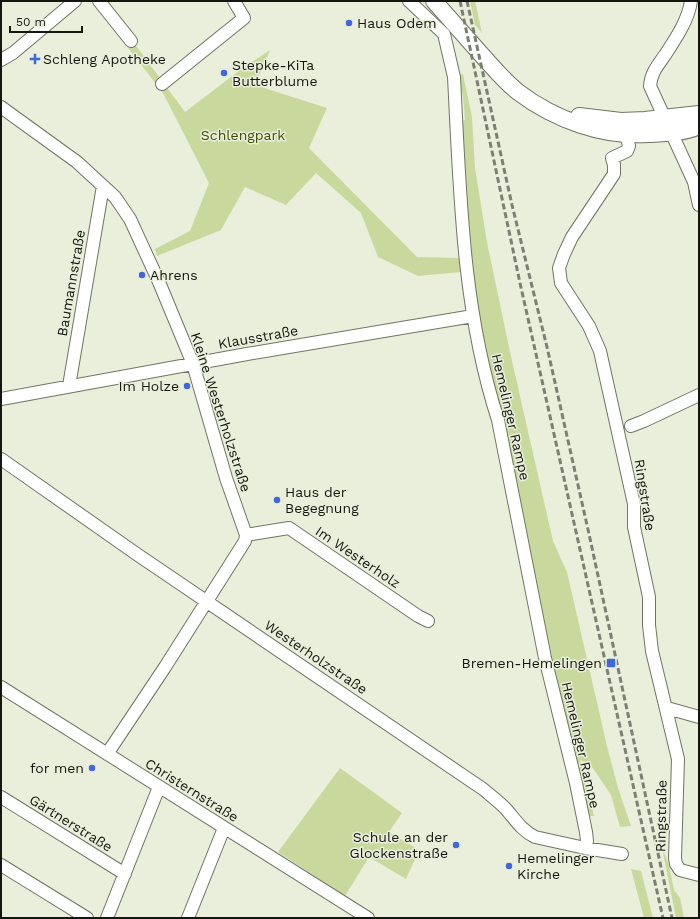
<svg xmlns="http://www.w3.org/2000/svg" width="700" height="919" font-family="'Work Sans',sans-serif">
  <rect width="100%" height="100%" fill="#e9efdb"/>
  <path fill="#c9d99e" d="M103,1L185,112L244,67L270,50L255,85L327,108L309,148L417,257L460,258L461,272L418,276L378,257L361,213L316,173L286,205L245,187L221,230L157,256L155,249L190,231L209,183L163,93L94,4Z
    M470,1H475L482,33L475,25Z
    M463,74L472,117L475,168L487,242L510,352L553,541L567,572L607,746L618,788L631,826L620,827L611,795L590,764L580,760L594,816H588L545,633L477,316L465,221L460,122L465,120L463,96L458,76Z
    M340,768L402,813L389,832L419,850L406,879L369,857L345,896L278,852Z
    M662,848L669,865L674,890L680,898L684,918H676Z
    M631,869L641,871L653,918H644Z"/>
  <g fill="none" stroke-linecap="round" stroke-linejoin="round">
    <defs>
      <path id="minor" d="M99,1L131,41
        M409,1L444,34L454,77C460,192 462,309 498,420L545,658L576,783L586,832L587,841L585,848
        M691,1C688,21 676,38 665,55C658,65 651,73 650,86L694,182L699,205
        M1,60L13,53L75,1
        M162,84L244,18L234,1
        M1,107L77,162L115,197L130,219L159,282L193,364L226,478L246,535L245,541L165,667L107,754
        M626,134L629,146L627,151L612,158L614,165V174L572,237L564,254L559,268L561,283L589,326L600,351L634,504V527L649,597V625L652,651L678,759L675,858L676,864L680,870L699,875
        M69,386L103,186
        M1,399L247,354L473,316
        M631,426L644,421L699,395
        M1,459L138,555L483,789C490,795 498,801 505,808C515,819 521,830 535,837L585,848L622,854
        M246,535L289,528L418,616L428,621
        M1,687L368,918
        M667,708L699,717
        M1,797L125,874
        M1,865L87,918
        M107,918L159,787
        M188,918L224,828"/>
      <path id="major" d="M434,1C449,18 465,36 480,53C492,66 504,81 518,92C555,120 603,137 648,134C665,133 684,133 699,126
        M579,116L621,121L645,120L699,114"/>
    </defs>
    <use href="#minor" stroke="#707563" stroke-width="14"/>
    <use href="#major" stroke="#707563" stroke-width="18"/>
    <use href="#minor" stroke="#fff" stroke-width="12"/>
    <use href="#major" stroke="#fff" stroke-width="16"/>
    <path stroke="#7c8072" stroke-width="3" stroke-dasharray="6 3" stroke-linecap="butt" d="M460,1L520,283L663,918
      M467,1L512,205L547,347L589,534L672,918"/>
  </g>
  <g fill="#4068da" stroke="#e9efdb" stroke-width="1.5">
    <circle cx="349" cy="23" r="4"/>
    <path d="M33 53h4v4h4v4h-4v4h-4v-4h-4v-4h4z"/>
    <circle cx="224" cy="73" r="4"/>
    <circle cx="142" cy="275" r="4"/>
    <circle cx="187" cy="386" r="4"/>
    <circle cx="277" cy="500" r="4"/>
    <rect x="606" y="658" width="10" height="10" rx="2"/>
    <circle cx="92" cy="768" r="4"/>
    <circle cx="456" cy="845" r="4"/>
    <circle cx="509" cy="866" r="4"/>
  </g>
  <g text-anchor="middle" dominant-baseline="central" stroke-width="3" stroke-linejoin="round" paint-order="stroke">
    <g font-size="14" fill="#14160f" stroke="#e9efdb" text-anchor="start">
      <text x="357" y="23">Haus Odem</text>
      <text x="43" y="59">Schleng Apotheke</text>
      <text x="232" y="65">Stepke-KiTa<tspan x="232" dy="16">Butterblume</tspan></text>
      <text x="150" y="275">Ahrens</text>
      <text x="179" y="386" text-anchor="end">Im Holze</text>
      <text x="285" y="492">Haus der<tspan x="285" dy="16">Begegnung</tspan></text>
      <text x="602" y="663" text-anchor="end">Bremen-Hemelingen</text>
      <text x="84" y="768" text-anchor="end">for men</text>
      <text x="448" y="837" text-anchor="end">Schule an der<tspan x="448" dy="16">Glockenstraße</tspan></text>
      <text x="517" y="858">Hemelinger<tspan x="517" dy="16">Kirche</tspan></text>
    </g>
    <g font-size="14" fill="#3e4c00" stroke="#e9efdb">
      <text x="243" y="135">Schlengpark</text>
    </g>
    <g font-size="14" fill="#14160f" stroke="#e9efdb">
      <text transform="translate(71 283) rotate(-80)">Baumannstraße</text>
      <text transform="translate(258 337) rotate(-10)">Klausstraße</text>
      <text transform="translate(221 412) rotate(72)">Kleine Westerholzstraße</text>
      <text transform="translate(511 417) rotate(77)">Hemelinger Rampe</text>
      <text transform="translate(645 495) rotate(81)">Ringstraße</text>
      <text transform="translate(358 557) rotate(34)">Im Westerholz</text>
      <text transform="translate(316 657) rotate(34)">Westerholzstraße</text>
      <text transform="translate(581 745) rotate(77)">Hemelinger Rampe</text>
      <text transform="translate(192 790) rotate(32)">Christernstraße</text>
      <text transform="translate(661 816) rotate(-89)">Ringstraße</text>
      <text transform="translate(71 823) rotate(32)">Gärtnerstraße</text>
    </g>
  </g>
  <rect width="700" height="919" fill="none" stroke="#14160f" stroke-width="4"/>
  <path d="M10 26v6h72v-6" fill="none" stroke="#14160f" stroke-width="2"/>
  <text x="16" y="26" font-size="12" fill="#14160f" stroke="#e9efdb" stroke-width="3" paint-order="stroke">50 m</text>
</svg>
